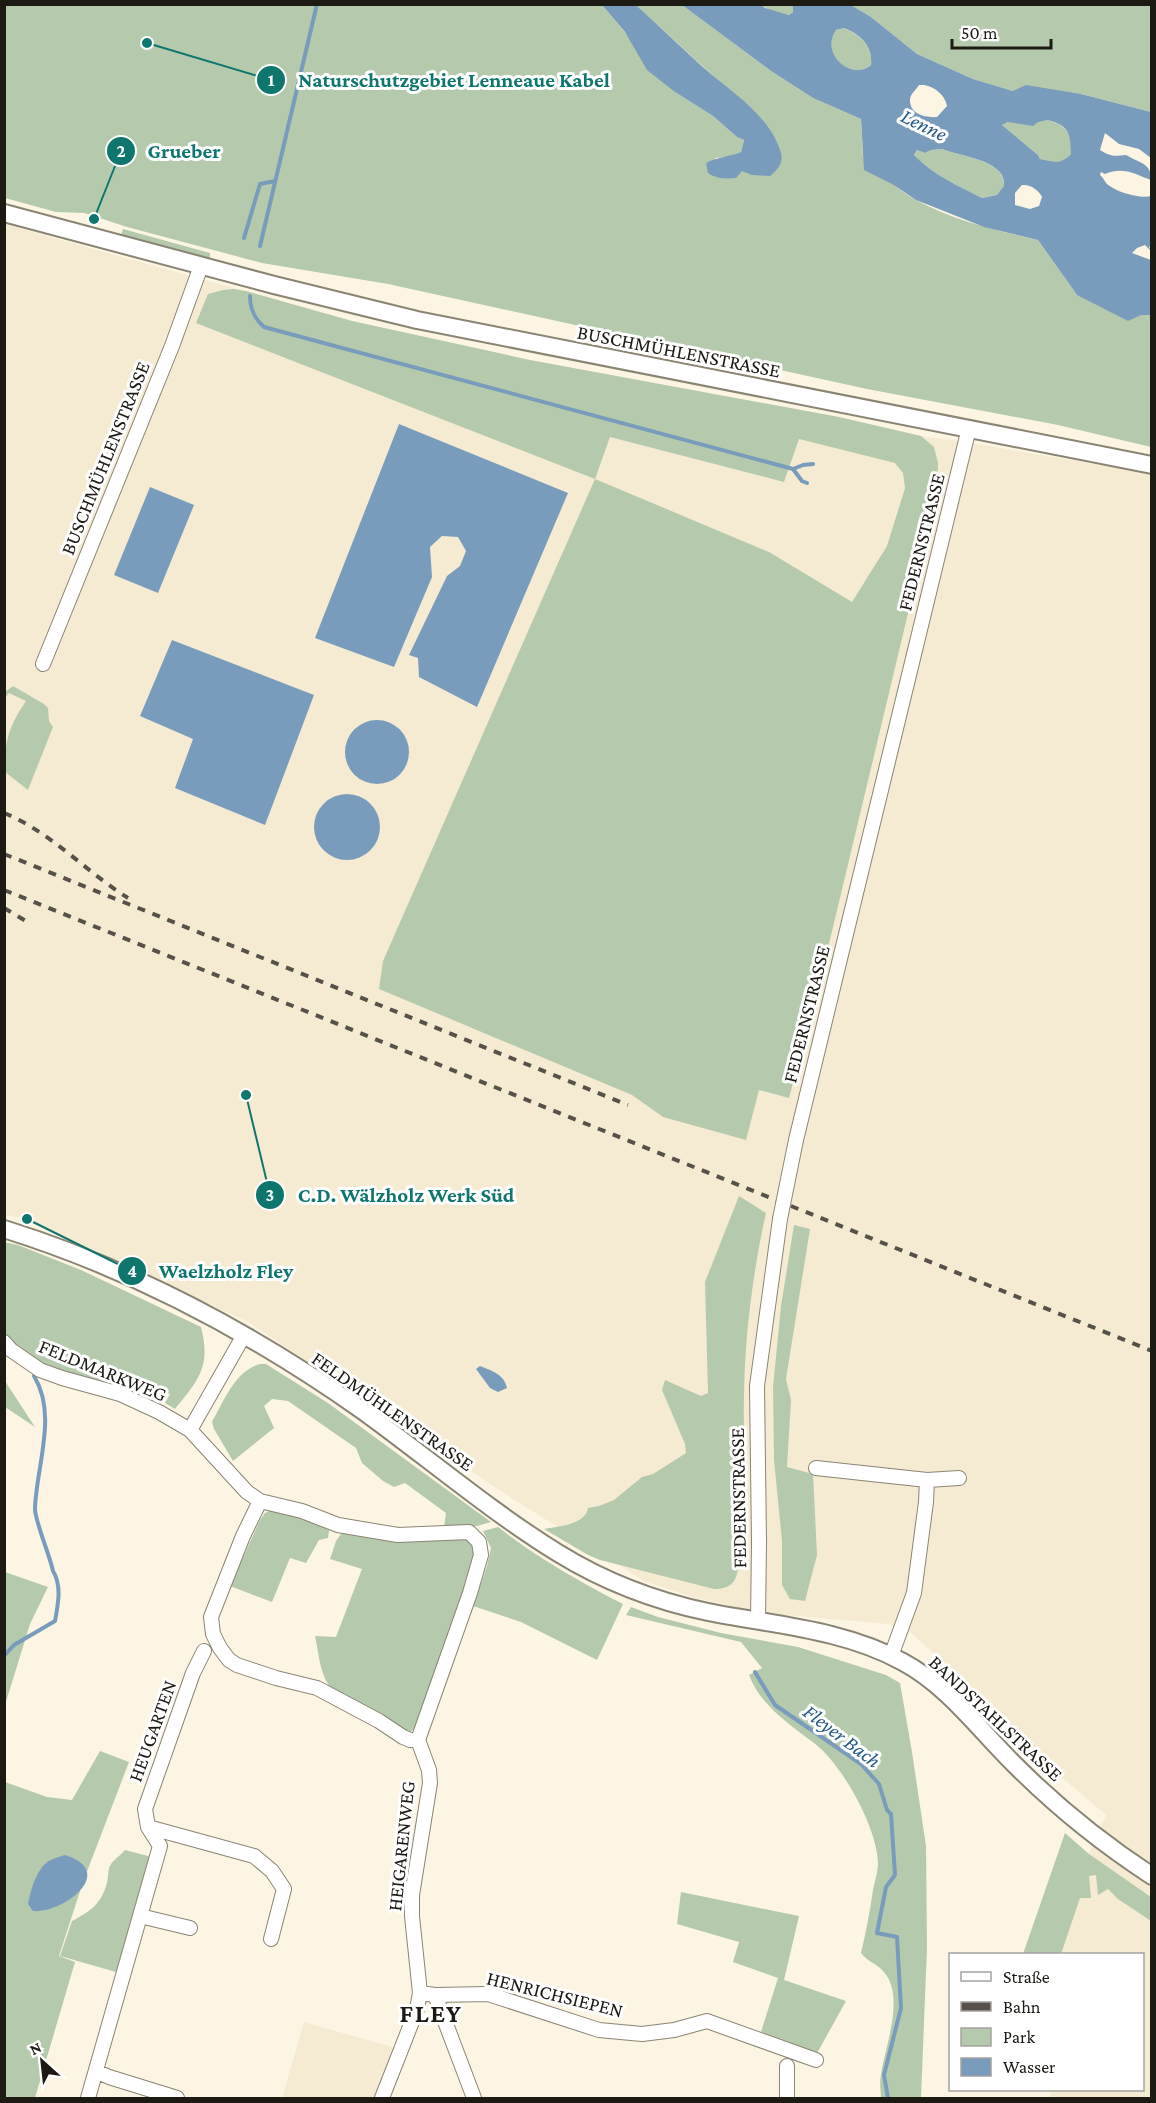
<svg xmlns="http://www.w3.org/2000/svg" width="1156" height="2103" font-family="'Crimson Pro',serif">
  <rect width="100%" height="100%" fill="#fcf5e3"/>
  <path fill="#f5ebd2" d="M4,224L352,321L530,360L839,417L921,436L966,442L1151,474V2098H1049L1052,2090H1142V1954H1055L1089,1854L1106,1815L1020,1742L962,1678L912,1634L888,1624L762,1613L696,1598L646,1582L513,1499L248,1322L22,1218L5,1215Z
    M304,2022L396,2048L375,2098H282Z"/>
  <path fill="#b5caad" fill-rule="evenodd" d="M4,5H602L675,92L713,116L737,137L744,140L741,152L730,157L715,158L726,179L766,125L748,105L721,83L636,5H682L771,71L813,98L861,119L863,156C879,171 895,189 916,200C953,220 997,231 1038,240L1077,295L1141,315H1151V447L1058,425L867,389L388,284L262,263L127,227L84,213L56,212L5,198Z
    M762,5H793V12L789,15C780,12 769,12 762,5Z
    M851,5H1151V112L1081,94L1013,91L973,79L917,54L871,17Z
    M844,28C861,36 873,46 871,65C855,81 818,57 836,30Z
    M1048,120C1068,126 1072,134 1071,154C1060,165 1055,163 1040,159L1038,155L1002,125C1012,117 1034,123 1048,120Z
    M942,149C959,156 1007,160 1004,187L997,195L982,198C959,186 933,175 914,155L917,150L925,153L931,150Z
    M123,229L210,253V257L208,259L121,235Z
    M234,289L246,291L352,321L530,360L839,417L921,436L934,447L938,463L937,487L932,513L823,969L789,1098L759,1090L746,1140L663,1117L632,1095L379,989L383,961L595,479L196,323L208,294L223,290ZM610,437L784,482L799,439L895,463L903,473L905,488L887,546L852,602L769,552L595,479Z
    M13,686L44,704L48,708L49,721L53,727L28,790L5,772C4,742 9,726 26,701L9,693L5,698V692Z
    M739,1196L766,1213C753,1271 745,1334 744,1394C743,1437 746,1480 743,1522C743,1540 742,1560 736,1577C732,1587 724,1589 714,1589L600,1560L588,1555L544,1529C559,1526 585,1525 588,1508L599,1506L614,1500L642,1477L653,1474L686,1453L685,1444L662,1390L665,1380L701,1396L708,1393L705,1282Z
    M794,1225L810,1229L786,1379L791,1400L787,1467L813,1474L817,1555L805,1601L790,1599L782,1585V1541L774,1460L773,1387L781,1306Z
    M4,1242L18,1245L81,1270L201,1327C211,1366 199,1380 175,1409L165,1403L170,1394L129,1375L120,1394L62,1378L5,1342Z
    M260,1364H266L328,1403L491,1522L477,1526L444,1527L446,1513L405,1483L394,1487L383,1481L362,1463L356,1448L288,1401L272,1399L264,1406L274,1428L233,1461L214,1429L212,1422C224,1401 235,1371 260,1364Z
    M4,1381H5L35,1427L5,1407Z
    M271,1510L282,1511L324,1527L329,1530L328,1538L319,1540L306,1563L290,1558L272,1602L230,1586L260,1520L265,1513Z
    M498,1527C536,1557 580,1582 623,1604L597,1660L521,1622L473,1606L487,1566L491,1548L483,1531Z
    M343,1531L467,1538L474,1549V1561L417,1723L413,1730L409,1733L334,1691C320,1679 319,1654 315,1636L336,1637L362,1569L330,1559L336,1541Z
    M5,1572L48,1587L30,1624L5,1705Z
    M631,1607L658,1617L721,1633L798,1647L886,1675L900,1683L912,1752L926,1846L927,1948L921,2098H881C881,2091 879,2083 881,2075C885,2046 906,1995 883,1971C877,1964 868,1962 861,1953C866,1932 870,1911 873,1890C875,1881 878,1871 878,1863C877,1827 842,1764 814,1743C790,1725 760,1705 749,1675L762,1668L741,1642L626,1615Z
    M100,1751L129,1762L83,1882L59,1956L75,1962L35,2098H5V1782L47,1797L72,1800Z
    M1065,1833L1089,1854L1151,1897V1921L1118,1899L1108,1889L1098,1895L1096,1875L1089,1876L1091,1898H1080L1061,1954H1023Z
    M125,1850L148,1856L151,1861L116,1972L60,1956L72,1921C91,1911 101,1904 107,1883C108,1878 108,1873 109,1868C112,1860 119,1857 125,1850Z
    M681,1892L799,1916L784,1980L846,2001L816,2055L761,2032L778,1978L733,1962L739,1942L677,1924Z"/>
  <path fill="#7a9cbc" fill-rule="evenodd" d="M602,5H636C659,26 681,47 704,68C731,92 770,115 781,153C784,163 777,170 770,176L752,175L742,171L736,178C726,179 717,179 708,173L706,163C717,157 729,157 741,152L744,140L737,137L713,116L675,92L647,70L625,32Z
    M682,5H762L765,8L789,15L793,12V5H851L871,17L917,54L973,79L1013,91L1026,85L1081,94L1151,112V158L1139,149L1119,144L1105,133L1100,150C1111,157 1114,156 1126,155C1139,163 1152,163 1151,180C1135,174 1123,166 1105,174L1101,172L1100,175C1103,177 1104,180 1106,183C1115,192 1140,199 1151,196L1152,244L1149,247L1151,251L1145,245L1137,248L1132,253L1151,260V315H1141L1128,321L1077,295L1038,240L984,227L916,200L892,184L864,170L861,119L813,98L771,71ZM844,28C861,35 873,46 871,65C854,81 819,56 836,30ZM924,85C935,87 945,95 947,106L937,117C925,118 909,114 910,99C911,93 916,90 919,85ZM1048,120C1070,126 1070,134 1071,154C1060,165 1055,162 1040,159L1038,155L1002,125L1008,122L1033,126L1038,122ZM942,149C959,156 1007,160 1004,186L997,195L982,198C959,186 933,175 914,155L917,150L925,153L931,150ZM1022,185C1030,184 1039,190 1042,197L1039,206L1030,209L1015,205V193Z
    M399,424L568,493L477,707L419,677L418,658L409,655L447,576L460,566L466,551L458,537L442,536L430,547L432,577L394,667L315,638Z
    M150,487L194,505L158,593L114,575Z
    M172,640L314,695L265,825L175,788L193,739L140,716Z
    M345 752a32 32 0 1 1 64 0a32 32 0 1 1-64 0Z
    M314 827a33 33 0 1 1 66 0a33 33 0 1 1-66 0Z
    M480,1366C492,1371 504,1374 507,1388L498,1392L490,1388L476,1369Z
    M65,1855C119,1872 62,1914 33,1911L28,1904C31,1890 35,1873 46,1863C51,1859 59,1857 65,1855Z"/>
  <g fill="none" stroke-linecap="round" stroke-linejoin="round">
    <path stroke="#7a9cbc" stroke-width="4" d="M244,238L260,184L275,181
      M260,246L317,4
      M250,296C250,309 254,318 264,327L793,469L803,465L813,464
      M793,469L802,481L807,483
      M4,1656L14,1645L55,1621C58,1605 62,1585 53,1571C50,1556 35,1521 35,1509C36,1467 58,1415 34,1376
      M755,1672L775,1705L861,1764L879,1784L887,1810L891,1814L895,1875L886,1887L877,1933L897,1937L901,2008L884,2075L888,2098"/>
    <defs>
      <path id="minor" d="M43,664L172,346L201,266
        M796,1140L969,428
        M4,1342L11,1350L40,1370L62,1378L120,1394L159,1412L190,1430L247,1492L260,1501L302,1511L338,1525L398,1535L469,1532L479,1542L481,1555L470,1593L418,1740L429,1770L430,1783L412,1895V1916L420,1993L417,2009L382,2098
        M190,1430L244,1335
        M816,1468L927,1480L926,1502L914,1593L891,1656
        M927,1480L959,1478
        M260,1501L243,1536L211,1617L213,1634L220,1648L229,1660L237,1665L276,1678L317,1688L379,1721L403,1737L410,1740H418
        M758,1620L759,1542L757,1386L780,1219
        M148,1827L254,1856L272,1871L284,1889L271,1939
        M140,1916L190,1928
        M420,1993L435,1995L488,1994L599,2030L642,2034L674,2030L707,2021L816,2060
        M435,1995L474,2098
        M787,2066V2098
        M96,2071L109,2077L177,2098
        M88,2098L160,1846L148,1827L145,1809L193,1673L204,1651"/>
      <path id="tertiary" d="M4,213L274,285L417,320L1152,465
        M4,1229C132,1269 254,1334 363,1411C428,1458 490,1511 558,1553C605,1582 655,1601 708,1612C773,1625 843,1629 903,1662C948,1686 980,1731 1016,1766C1057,1807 1103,1844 1152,1876"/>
    </defs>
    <use href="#minor" stroke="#8a8474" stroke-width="16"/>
    <use href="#tertiary" stroke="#8a8474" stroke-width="20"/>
    <use href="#minor" stroke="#fff" stroke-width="14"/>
    <use href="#tertiary" stroke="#fff" stroke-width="16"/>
    <path stroke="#565249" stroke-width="4" stroke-dasharray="8 8" stroke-linecap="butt" d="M4,813C51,832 86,872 128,898
      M4,854L628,1105
      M4,890L1152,1351
      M4,908L31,924"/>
    <defs>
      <path id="minor-bridge" d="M780,1219L796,1140"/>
    </defs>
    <use href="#minor-bridge" stroke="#8a8474" stroke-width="16" stroke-linecap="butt"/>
    <use href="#minor-bridge" stroke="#fff" stroke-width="14"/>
  </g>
  <g text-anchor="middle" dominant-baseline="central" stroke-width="6" stroke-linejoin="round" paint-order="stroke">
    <g font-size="20" fill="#1d1a14" stroke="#fff">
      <text transform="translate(679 351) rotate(11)">BUSCHMÜHLENSTRASSE</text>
      <text transform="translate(105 458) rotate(-68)">BUSCHMÜHLENSTRASSE</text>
      <text transform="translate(921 542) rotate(-76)">FEDERNSTRASSE</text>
      <text transform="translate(806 1014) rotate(-76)">FEDERNSTRASSE</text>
      <text transform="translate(103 1370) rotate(22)">FELDMARKWEG</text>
      <text transform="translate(393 1411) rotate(35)">FELDMÜHLENSTRASSE</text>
      <text transform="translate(738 1498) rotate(-91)">FEDERNSTRASSE</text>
      <text transform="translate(996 1718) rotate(43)">BANDSTAHLSTRASSE</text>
      <text transform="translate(152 1731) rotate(-70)">HEUGARTEN</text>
      <text transform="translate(401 1846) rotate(-84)">HEIGARENWEG</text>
      <text transform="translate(555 1994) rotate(14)">HENRICHSIEPEN</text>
    </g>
    <g font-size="21" font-style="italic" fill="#275a86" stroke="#fff">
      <text transform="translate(924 125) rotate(26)">Lenne</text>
      <text transform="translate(842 1736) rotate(37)">Fleyer Bach</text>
    </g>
    <g font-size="26" font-weight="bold" letter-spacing="1.5" fill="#1d1a14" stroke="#fff">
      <text x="431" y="2013">FLEY</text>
    </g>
  </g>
  <path fill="none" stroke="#0f766e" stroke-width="2" d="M147 43L271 80M94 219L121 151M246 1095L270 1195M27 1219L132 1271"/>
  <g fill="#0f766e" stroke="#fff" stroke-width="2">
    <circle cx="147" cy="43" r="6"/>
    <circle cx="94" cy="219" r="6"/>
    <circle cx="246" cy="1095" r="6"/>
    <circle cx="27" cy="1219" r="6"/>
    <circle cx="271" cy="80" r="15"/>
    <circle cx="121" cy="151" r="15"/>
    <circle cx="270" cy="1195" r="15"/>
    <circle cx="132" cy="1271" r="15"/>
  </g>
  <g font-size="18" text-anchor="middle" font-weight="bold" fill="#fff">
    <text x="271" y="86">1</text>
    <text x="121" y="157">2</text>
    <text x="270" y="1201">3</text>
    <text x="132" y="1277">4</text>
  </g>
  <g font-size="21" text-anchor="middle" font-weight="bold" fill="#0f766e" stroke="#fff" stroke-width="6" stroke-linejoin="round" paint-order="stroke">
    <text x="454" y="87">Naturschutzgebiet Lenneaue Kabel</text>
    <text x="184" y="158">Grueber</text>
    <text x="406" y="1202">C.D. Wälzholz Werk Süd</text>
    <text x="226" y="1278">Waelzholz Fley</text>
  </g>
  <rect width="1156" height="2103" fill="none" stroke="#1d1a14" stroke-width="12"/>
  <rect x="949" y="1953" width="195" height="138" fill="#ffffff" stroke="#a5a3a1" stroke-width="1.5"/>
  <rect x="961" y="1972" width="30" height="9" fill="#ffffff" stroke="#a5a3a1" stroke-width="1.5"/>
  <text x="1003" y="1983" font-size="18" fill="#1d1a14">Straße</text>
  <rect x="961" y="2002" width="30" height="9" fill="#565249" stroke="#a5a3a1" stroke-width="1.5"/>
  <text x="1003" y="2013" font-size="18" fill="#1d1a14">Bahn</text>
  <rect x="961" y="2028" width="30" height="18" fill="#b5caad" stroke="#a5a3a1" stroke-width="1.5"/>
  <text x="1003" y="2043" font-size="18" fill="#1d1a14">Park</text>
  <rect x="961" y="2058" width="30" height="18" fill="#7a9cbc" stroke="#a5a3a1" stroke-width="1.5"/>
  <text x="1003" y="2073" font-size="18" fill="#1d1a14">Wasser</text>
  <g transform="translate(42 2061) rotate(333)" stroke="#ffffff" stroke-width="4.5" paint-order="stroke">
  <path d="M0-4.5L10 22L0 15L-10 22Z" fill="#1d1a14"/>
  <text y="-9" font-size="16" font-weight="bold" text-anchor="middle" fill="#1d1a14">N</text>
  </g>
  <path d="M952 39v9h99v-9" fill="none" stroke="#1d1a14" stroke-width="3"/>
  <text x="961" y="39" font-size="18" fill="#1d1a14" stroke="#ffffff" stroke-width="4.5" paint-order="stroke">50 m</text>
</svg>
